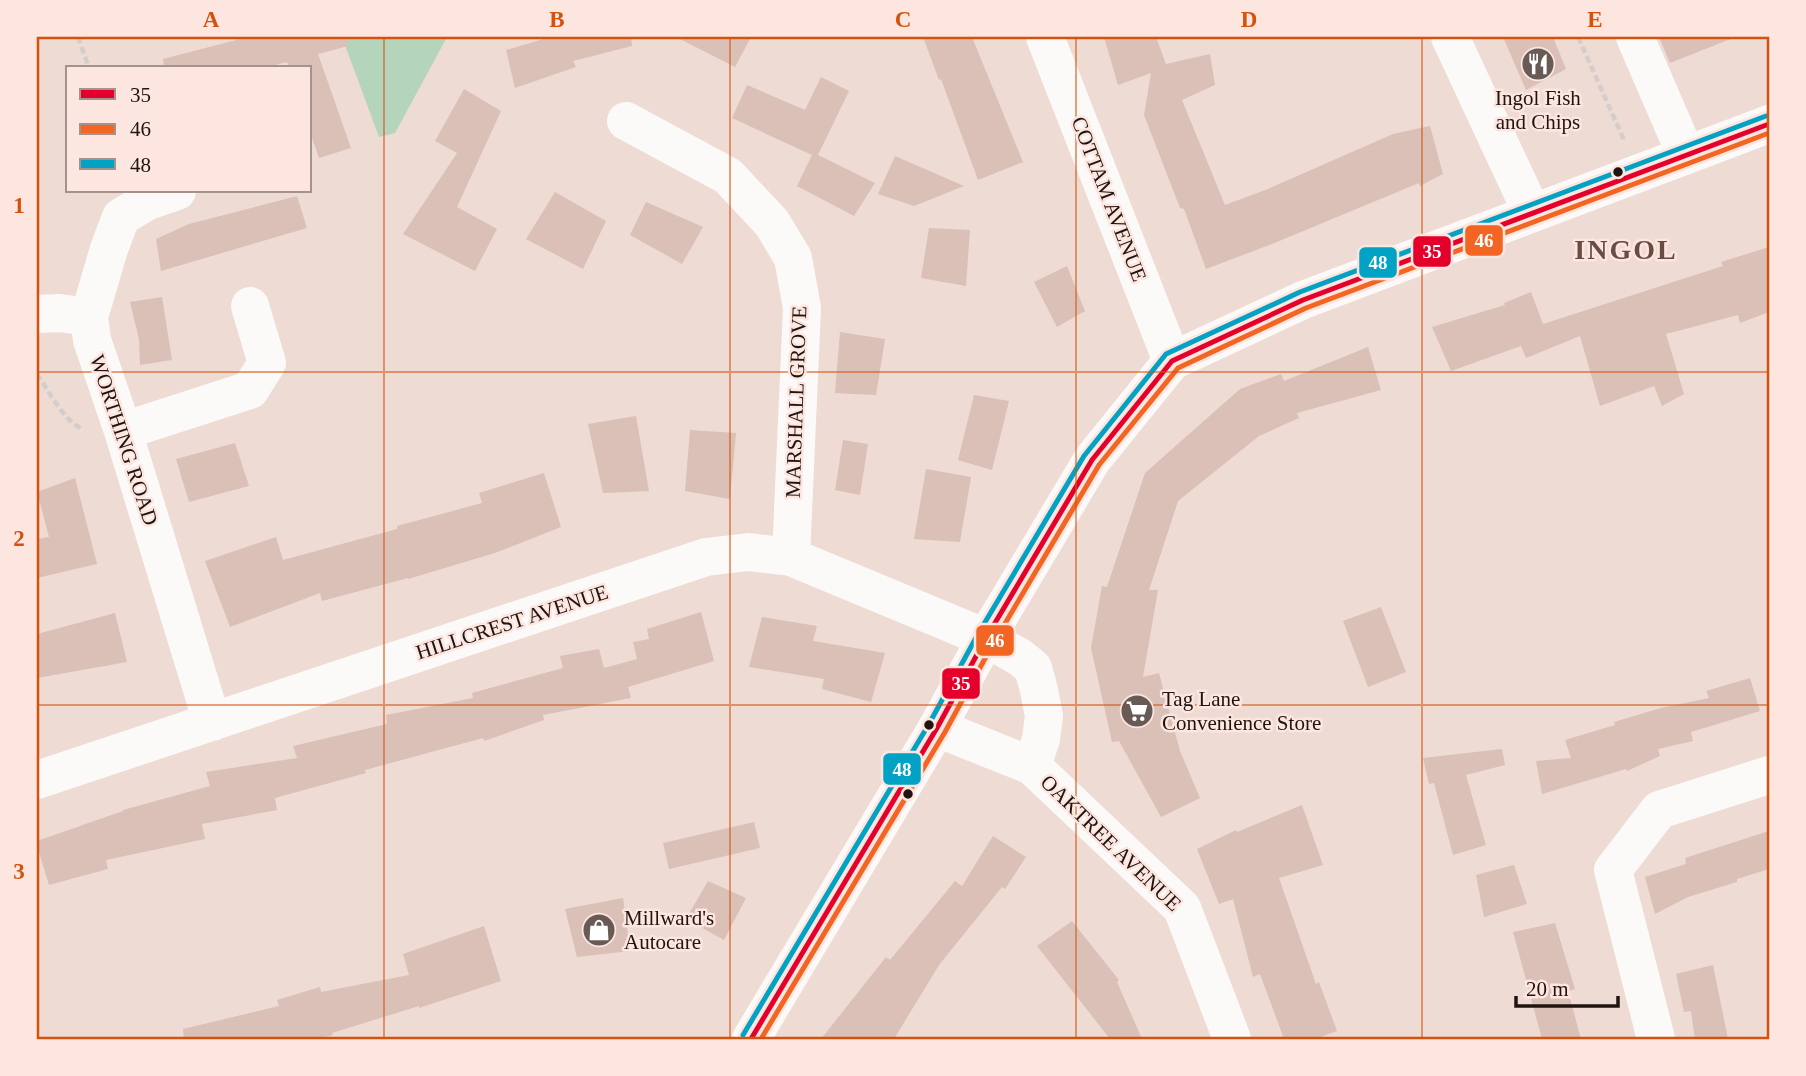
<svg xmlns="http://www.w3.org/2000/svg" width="1806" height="1076" font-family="'Times New Roman',serif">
  <rect width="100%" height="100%" fill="#eedbd4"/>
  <path fill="#b4d4bc" d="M342,37H447L395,133L379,137Z"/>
  <path fill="#dac0b6" d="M248,37H347L348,46L318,54L351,148L319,158L310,132V68H289L287,62L263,68H164L163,59Z
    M550,37H631L632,46L573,61L576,67L515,88L506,50Z
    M676,37H751L735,67Z
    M923,37H972L1023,162L978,180L941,79L939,80Z
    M1104,37H1156L1166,64L1210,54L1215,85L1182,100L1225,205L1268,189L1393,134L1430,126L1443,174L1420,186L1419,183L1272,244L1206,269L1184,209L1180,208L1144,115L1151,73L1118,85Z
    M1503,37H1553L1566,69L1526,90Z
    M1659,37H1733V38L1670,63Z
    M821,77L849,91L818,155L875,183L854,216L797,186L812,155L732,118L747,85L805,110Z
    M464,89L501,111L457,207L497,229L475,271L403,234L457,153L435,141Z
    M895,156L964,186L914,206L878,194Z
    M555,192L606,221L583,269L526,239Z
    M297,196L307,228L161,271L156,239L189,224Z
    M646,202L703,227L682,264L630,235Z
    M929,228L970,230L966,286L921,278Z
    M1769,247V312L1740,323L1738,315L1666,334L1684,394L1662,406L1654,386L1600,406L1580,336L1526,358L1521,346L1451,371L1432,327L1505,305L1504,303L1531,292L1543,324L1723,266L1721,262Z
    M1067,266L1085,311L1057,327L1034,282Z
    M162,297L172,360L140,365L139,339L130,302Z
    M840,332L885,339L876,395L835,393Z
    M1368,347L1381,390L1297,413L1299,418L1259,436L1178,501L1149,590H1158L1143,677L1159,673L1180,751L1200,798L1161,817L1119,741L1112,742L1091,648L1102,586L1107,587L1145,473L1240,389L1281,374L1284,381Z
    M974,395L1009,401L992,470L958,460Z
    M636,416L649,491L603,493L588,424Z
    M690,430L736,433L730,499L685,491Z
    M843,440L868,444L860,495L835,490Z
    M235,443L249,486L189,502L176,459Z
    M926,469L971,477L960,542L914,539Z
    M544,473L561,527L495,553L408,579V578L322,601L320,593L230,627L205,561L276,537L283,560L397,529V526L482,503L479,493Z
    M75,478L97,564L37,578V539L49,537L37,492Z
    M1381,607L1406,672L1368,687L1343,621Z
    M701,612L714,661L628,687L631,698L543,715L544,720L484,741L483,738L365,770L366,773L275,798L277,810L202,824L205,839L106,860L108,869L49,885L37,846V841L123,811V810L210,786L206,772L297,758L293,746L387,724L386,715L473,698L472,693L563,668L560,656L599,649L604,668L637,659L633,642L649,639L647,629Z
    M115,613L127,662L37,678V634Z
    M762,617L817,626L813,641L885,653L871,702L822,689L824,679L749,667Z
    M1750,678L1760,711L1691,732L1693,741L1658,749L1660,756L1627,771L1626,769L1542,794L1536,761L1571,758L1565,740L1615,725L1614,722L1661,708L1709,698L1706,691Z
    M1502,749L1505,765L1466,775L1486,845L1453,855L1434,783L1429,784L1423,758Z
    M1302,805L1323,865L1279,878L1316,984L1319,982L1337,1031L1315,1039H1284L1260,974L1253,977L1233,899L1219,904L1197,849L1236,830L1237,832Z
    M754,822L760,848L669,869L663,843Z
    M1769,831V869L1737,879V882L1688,897L1655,914L1645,877L1686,864L1685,858Z
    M993,836L1026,857L1005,889L1002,887L939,965L894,1039H821L886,957L890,960L955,881L962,886Z
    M1514,865L1527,904L1484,917L1476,875Z
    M708,881L746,898L724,940L686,919Z
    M623,898L630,951L577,957L565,909Z
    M1072,921L1119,980L1117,982L1142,1039H1110L1037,946Z
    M1555,923L1575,989L1568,991L1581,1039H1542L1513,932Z
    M484,926L501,981L419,1008V1006L332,1033L333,1035L315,1039H184L183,1029L279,1006L277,1000L320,987L321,992L409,975L403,954Z
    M1713,965L1728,1039H1695L1691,1011L1684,1012L1676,974Z"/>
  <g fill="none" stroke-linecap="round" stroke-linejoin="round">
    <path stroke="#d4cdcc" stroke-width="4.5" stroke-dasharray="7 3.5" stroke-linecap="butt" d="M78,37L89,68
      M1578,37L1624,140
      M37,374C49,391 64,422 83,429"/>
    <path stroke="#fcfaf9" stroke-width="38" d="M1045,37L1172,361
      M1450,37L1532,213
      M1635,37L1686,155
      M626,121L728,176L772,223L793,258L802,308L791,557
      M177,191L148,201L121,217L109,249L89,317L92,340L123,431L212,722
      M37,314L59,313L89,317
      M123,431L250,390L267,363L250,306
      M937,728L1032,766L1182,908L1232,1039
      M37,780L706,557L749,552L791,557L986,638L1021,658L1033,668L1039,690L1044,716L1041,739L1032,766
      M1656,1039L1613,870L1659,810L1769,775"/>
    <path stroke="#fcfaf9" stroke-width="38" d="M751,1039L937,728L986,638L1092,460L1172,361L1303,300L1769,124"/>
    <defs>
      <path id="bus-1" d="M751,1039L937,728L986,638L1092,460L1172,361L1303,300L1769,124"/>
      <path id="bus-2" d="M761,1039L945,732L994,642L1099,465L1178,368L1306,308L1769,133"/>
      <path id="bus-3" d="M743,1035L929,724L978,634L1084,456L1166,354L1300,292L1766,116"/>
    </defs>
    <use href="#bus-1" stroke="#fce6df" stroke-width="10"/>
    <use href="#bus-2" stroke="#fce6df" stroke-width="10"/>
    <use href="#bus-3" stroke="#fce6df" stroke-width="10"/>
    <use href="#bus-1" stroke="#e4002b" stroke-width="5"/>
    <use href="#bus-2" stroke="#f26522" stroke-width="5"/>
    <use href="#bus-3" stroke="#02a2c4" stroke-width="5"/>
  </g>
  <path fill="none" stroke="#d4520c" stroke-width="2" stroke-opacity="0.55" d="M384,37V1039M730,37V1039M1076,37V1039M1422,37V1039M37,372H1769M37,705H1769"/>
  <defs>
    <symbol id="restaurant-disc" viewBox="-11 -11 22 22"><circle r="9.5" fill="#685a55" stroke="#fce6df"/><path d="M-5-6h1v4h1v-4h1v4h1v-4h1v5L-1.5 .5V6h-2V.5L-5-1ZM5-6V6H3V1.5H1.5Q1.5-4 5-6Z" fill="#fff"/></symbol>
    <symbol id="supermarket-disc" viewBox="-11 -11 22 22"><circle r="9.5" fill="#685a55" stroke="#fce6df"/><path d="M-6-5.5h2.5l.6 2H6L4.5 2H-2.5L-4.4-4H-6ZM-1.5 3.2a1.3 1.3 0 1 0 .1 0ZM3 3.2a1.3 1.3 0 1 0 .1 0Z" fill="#fff"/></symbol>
    <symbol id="shop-disc" viewBox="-11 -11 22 22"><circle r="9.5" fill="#685a55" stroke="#fce6df"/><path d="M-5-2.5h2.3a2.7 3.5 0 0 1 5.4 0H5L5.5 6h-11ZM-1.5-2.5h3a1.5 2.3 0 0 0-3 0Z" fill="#fff"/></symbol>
  </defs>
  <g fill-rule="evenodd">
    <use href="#restaurant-disc" x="1519" y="45" width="38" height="38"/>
    <use href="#supermarket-disc" x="1118" y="692" width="38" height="38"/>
    <use href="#shop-disc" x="580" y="911" width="38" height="38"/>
  </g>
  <g fill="#201410" stroke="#fce6df" stroke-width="2.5">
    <circle cx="1618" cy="172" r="6"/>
    <circle cx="929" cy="725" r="6"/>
    <circle cx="908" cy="794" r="6"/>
  </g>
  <g text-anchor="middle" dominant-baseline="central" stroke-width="5" stroke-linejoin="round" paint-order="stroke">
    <g font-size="21" fill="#201410" stroke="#fce6df" text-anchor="start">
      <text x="1538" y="98" text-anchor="middle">Ingol Fish<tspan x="1538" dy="24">and Chips</tspan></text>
      <text x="1162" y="699">Tag Lane<tspan x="1162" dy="24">Convenience Store</tspan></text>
      <text x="624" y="918">Millward's<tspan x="624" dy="24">Autocare</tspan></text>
    </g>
    <g font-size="21" fill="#201410" stroke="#fce6df">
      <text transform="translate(1109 199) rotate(69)">COTTAM AVENUE</text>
      <text transform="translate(796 402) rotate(-88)">MARSHALL GROVE</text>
      <text transform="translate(124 440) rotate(72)">WORTHING ROAD</text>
      <text transform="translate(512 622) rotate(-18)">HILLCREST AVENUE</text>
      <text transform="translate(1111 843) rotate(44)">OAKTREE AVENUE</text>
    </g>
    <g font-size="28" font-weight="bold" letter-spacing="2" fill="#694d42" stroke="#fce6df">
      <text x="1626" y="249">INGOL</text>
    </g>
  </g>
  <g stroke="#fce6df" stroke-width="2.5">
    <rect x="1464" y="224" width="40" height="33" rx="7" fill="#f26522"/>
    <rect x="1412" y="235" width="40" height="33" rx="7" fill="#e4002b"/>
    <rect x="1358" y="246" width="40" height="33" rx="7" fill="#02a2c4"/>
    <rect x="975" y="624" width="40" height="33" rx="7" fill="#f26522"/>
    <rect x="941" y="667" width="40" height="33" rx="7" fill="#e4002b"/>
    <rect x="882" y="752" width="40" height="34" rx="7" fill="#02a2c4"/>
  </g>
  <g font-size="19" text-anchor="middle" font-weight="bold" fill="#fff">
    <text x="1484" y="247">46</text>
    <text x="1432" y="258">35</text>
    <text x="1378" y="269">48</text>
    <text x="995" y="647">46</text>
    <text x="961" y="690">35</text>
    <text x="902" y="776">48</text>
  </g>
  <rect width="1806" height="1076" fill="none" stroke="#fce6df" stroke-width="77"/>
  <rect x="66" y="66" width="245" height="126" fill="#fce6df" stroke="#a4928c" stroke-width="2"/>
  <rect x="80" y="89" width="35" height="10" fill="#e4002b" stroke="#a4928c" stroke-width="2"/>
  <text x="130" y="102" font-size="21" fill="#201410">35</text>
  <rect x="80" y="124" width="35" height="10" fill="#f26522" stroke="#a4928c" stroke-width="2"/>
  <text x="130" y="136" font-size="21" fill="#201410">46</text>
  <rect x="80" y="159" width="35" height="10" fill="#02a2c4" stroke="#a4928c" stroke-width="2"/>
  <text x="130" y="172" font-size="21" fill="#201410">48</text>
  <path d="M1516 996v10h102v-10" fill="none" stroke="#201410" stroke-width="3.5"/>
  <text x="1526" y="996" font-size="21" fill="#201410" stroke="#fce6df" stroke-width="5" paint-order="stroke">20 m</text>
  <rect x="38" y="38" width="1730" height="1000" fill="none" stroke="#d4520c" stroke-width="2.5"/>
  <g font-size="23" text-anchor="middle" font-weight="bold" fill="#d4520c">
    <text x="211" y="27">A</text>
    <text x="557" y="27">B</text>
    <text x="903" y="27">C</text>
    <text x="1249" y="27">D</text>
    <text x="1595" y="27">E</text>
    <text x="19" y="213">1</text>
    <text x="19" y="546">2</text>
    <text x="19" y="879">3</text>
  </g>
</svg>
